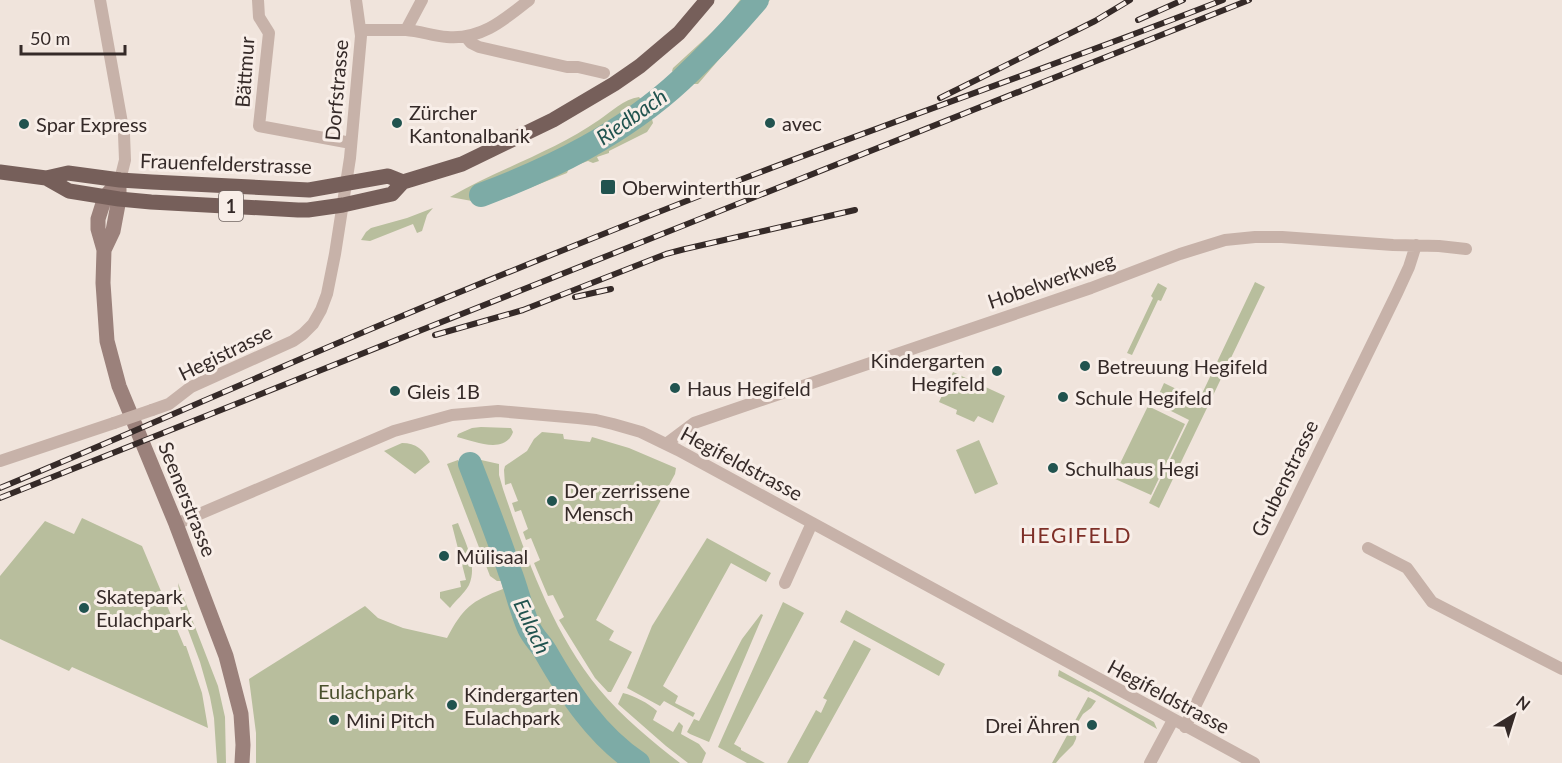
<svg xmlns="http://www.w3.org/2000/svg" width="1562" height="763" font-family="Lato,sans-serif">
  <rect width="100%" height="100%" fill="#f0e4dc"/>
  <path fill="#b8be9d" d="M740,0H770L698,84H683L672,71L673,68L722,23Z
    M639,97L650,111L653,123L647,132L609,151V153L597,157L599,161L593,163L588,161L569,168L567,173L484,206L483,203L450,197C498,169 553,152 599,120C611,112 624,99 639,97Z
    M433,208L427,215L422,231L417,233L413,224L370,241L361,240L366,232L371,228L407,218Z
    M1255,282L1265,287L1159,508L1149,503L1189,420L1155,403L1164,383L1199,400Z
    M1158,283L1167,288L1161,301L1158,300L1132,355L1127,353L1153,298L1151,296Z
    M953,372L1005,396L993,423L978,416L974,422L956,414L957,410L939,402Z
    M1148,406L1185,424L1151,495L1113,478Z
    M481,427L511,428L513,432C505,455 474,441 457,437L458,434L472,428Z
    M542,432L563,434L564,439L590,442L592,437L629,448L676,468L675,474L596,620L614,631L609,640L632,652L611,692H608L595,678L559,620L564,617L553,595L548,596L534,563L540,560L531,538L526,540L523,532L528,529L521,510L515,512L512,503L518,501L511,483L505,485L504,470L505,466L527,451L534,439Z
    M979,440L998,484L975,494L956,450Z
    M402,443C416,443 424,450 430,462L415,474L384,451Z
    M458,460L461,468L481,460L499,464V475L503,489C527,559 552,631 599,689C621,716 653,742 680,763H256V733L249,679L365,606L378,618L403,628L447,638C463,608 471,601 503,589L501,581H497L490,576L447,464Z
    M82,518L142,546L184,646H186L202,693L208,728L72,667L69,671L0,639V576L45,521L74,534Z
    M458,523C465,542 478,565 469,585C464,594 456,600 450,608L440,598V592L461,587L460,581L466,580L452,525Z
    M707,538L771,573L766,582L731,563L663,686L678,696L675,703L695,713L693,717L664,701L660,706L627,688L652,626Z
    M178,583L218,686L225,717L226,763H217L214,718L210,697L200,662L181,611Z
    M783,602L804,613L734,744L741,748V750L765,763H747L718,747Z
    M846,610L945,664L939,676L840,622Z
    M761,614L763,615L709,742L690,734L687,732L694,719L699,721L742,639Z
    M854,640L871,649L808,763H787L816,710L821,713L827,700L823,698Z
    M1059,670L1154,722L1157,729L1090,691L1089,692L1058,676Z
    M623,693C635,696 648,703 657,711L653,720L673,732L679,722L683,726L681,734L699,744L706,753L702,763H688L666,746L618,704Z
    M1088,697L1096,701L1091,708L1083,714L1078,722L1076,739L1073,745L1060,758L1056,763H1052Z"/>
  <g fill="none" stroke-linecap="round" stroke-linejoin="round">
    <path stroke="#7daba6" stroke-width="24" d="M481,195C553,168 624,133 681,80C708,55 733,28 757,0
      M470,464C484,500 498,536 510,572C517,590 521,610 529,628C533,637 540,643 545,651C569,693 597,736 638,763"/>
    <path stroke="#c7b2a9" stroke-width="12" d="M100,0L124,134L125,160L120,180
      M258,0L259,17L269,33L259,126L351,143
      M361,30H406L422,0
      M406,30C420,31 433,36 447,37C481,40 504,20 529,0
      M466,37L471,43L479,47L567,67H578L604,73
      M152,410L169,404L191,387L293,341L303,334L313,324L321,310L327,294L335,254L350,158L361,36L356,0
      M666,444L694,423L1091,288L1180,254L1225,240L1255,237H1282L1393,245L1439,246L1466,249
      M0,461L114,423
      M176,524L394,431L452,415L498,411L578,418L596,420L613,424L641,432L678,450L1254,763
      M1368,548L1407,568L1432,602L1562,669
      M785,583L812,523
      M1185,727L1397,293L1409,267L1416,245
      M1150,763L1173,720"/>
    <path stroke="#9b817b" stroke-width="15" d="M120,180L105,197L98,219V229L104,250L103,283L107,341L119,386L176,524L226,656L241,714L243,745L242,763
      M104,250L113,231L119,199V186"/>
    <path stroke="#765f5a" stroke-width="15" d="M0,172L46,178L68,173L120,180L152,182L309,190L388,176L403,182
      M46,178L69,191L119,199L151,202L298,210H308L343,205L392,194L403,182L462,164L553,120L614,84L640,66L679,33L707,0"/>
    <defs>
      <path id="rail" d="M1138,20L1183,0
        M940,98L1095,21L1130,0
        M575,297L611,289
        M435,335L523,310L666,254L685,249L855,210
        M0,488C135,432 267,372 402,316C515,269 630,223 745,178C904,117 1065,62 1223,0
        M0,498L1249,0"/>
    </defs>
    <use href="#rail" stroke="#352a28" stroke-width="6"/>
    <use href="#rail" stroke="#f8eee8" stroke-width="4" stroke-dasharray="11" stroke-linecap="butt"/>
    <path stroke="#c7b2a9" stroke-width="12" d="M114,423L152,410"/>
  </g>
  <g fill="#21534f" stroke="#f8eee8" stroke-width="2">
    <circle cx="397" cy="123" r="6"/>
    <circle cx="770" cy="123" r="6"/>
    <circle cx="24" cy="124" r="6"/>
    <rect x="600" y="179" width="16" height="16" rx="3"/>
    <circle cx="1085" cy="366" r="6"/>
    <circle cx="997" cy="371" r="6"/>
    <circle cx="675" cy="388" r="6"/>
    <circle cx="395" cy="391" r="6"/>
    <circle cx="1063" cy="397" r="6"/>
    <circle cx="1053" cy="468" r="6"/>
    <circle cx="552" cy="501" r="6"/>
    <circle cx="444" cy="556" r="6"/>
    <circle cx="84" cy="608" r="6"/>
    <circle cx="452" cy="705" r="6"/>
    <circle cx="334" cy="720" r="6"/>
    <circle cx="1092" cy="725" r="6"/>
  </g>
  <g text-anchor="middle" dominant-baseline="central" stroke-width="6" stroke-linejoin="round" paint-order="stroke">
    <rect fill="#f8eee8" stroke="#706562" stroke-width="1.5" x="219" y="191" width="24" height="30" rx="4.5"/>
    <g font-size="18" font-weight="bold" fill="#352a28">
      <text x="231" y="206">1</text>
    </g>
    <g font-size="20" fill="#352a28" stroke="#f8eee8">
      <text transform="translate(244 72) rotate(-86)">Bättmur</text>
      <text transform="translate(336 90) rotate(-85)">Dorfstrasse</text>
      <text transform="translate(226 163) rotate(2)">Frauenfelderstrasse</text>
      <text transform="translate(1051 280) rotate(-19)">Hobelwerkweg</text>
      <text transform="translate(225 352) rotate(-26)">Hegistrasse</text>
      <text transform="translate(742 463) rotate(28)">Hegifeldstrasse</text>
      <text transform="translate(1284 478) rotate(-64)">Grubenstrasse</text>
      <text transform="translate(188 499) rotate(68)">Seenerstrasse</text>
      <text transform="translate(1169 696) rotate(28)">Hegifeldstrasse</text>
    </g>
    <g font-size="20" fill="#352a28" stroke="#f8eee8" text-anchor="start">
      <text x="409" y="112">Zürcher<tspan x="409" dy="23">Kantonalbank</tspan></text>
      <text x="782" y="123">avec</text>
      <text x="36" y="124">Spar Express</text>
      <text x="622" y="187">Oberwinterthur</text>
      <text x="985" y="360" text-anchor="end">Kindergarten<tspan x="985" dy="23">Hegifeld</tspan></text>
      <text x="1097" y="366">Betreuung Hegifeld</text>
      <text x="687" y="388">Haus Hegifeld</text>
      <text x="407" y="391">Gleis 1B</text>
      <text x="1075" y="397">Schule Hegifeld</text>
      <text x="1065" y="468">Schulhaus Hegi</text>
      <text x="564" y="490">Der zerrissene<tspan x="564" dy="23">Mensch</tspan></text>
      <text x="456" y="556">Mülisaal</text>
      <text x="96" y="596">Skatepark<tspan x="96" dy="23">Eulachpark</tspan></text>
      <text x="464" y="694">Kindergarten<tspan x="464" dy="23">Eulachpark</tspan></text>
      <text x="346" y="720">Mini Pitch</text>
      <text x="1080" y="725" text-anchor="end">Drei Ähren</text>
    </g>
    <g font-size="20" fill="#4a512e" stroke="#f8eee8">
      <text x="366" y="691">Eulachpark</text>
    </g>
    <g font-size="21" font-style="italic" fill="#21534f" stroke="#f8eee8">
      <text transform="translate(631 116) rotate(-35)">Riedbach</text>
      <text transform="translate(533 626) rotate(65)">Eulach</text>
    </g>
    <g font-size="21" letter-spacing="1.5" fill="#7e2f27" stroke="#f8eee8">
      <text x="1076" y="534">HEGIFELD</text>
    </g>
  </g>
  <g transform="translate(1514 715) rotate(38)" stroke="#f8eee8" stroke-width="4.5" paint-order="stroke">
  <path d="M0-4.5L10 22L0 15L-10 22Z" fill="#352a28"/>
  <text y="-9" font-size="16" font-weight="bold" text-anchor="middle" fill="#352a28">N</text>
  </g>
  <path d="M21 45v9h104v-9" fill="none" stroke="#352a28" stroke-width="3"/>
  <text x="30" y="45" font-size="18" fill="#352a28" stroke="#f8eee8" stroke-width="4.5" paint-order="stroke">50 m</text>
</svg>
